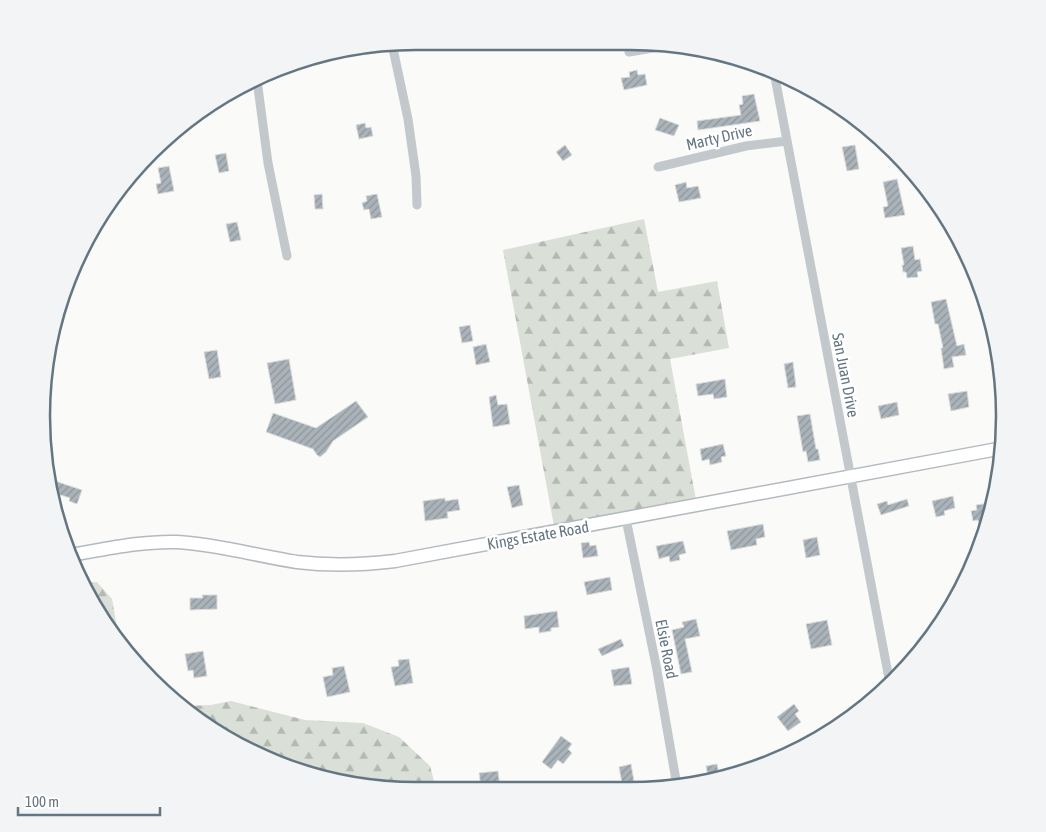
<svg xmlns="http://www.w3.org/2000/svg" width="1046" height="832" font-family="'Asap Condensed',sans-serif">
  <defs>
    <pattern id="forest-firs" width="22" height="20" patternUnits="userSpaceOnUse" patternTransform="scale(1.25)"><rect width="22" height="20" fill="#dadfd7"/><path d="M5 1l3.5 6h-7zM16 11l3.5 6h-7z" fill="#b4b9b4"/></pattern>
    <pattern id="building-hatch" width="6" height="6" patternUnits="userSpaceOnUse" patternTransform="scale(1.25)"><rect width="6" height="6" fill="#aab3b9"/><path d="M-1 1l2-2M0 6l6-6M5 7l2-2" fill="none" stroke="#8e969c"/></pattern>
  </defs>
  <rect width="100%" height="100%" fill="#fafaf8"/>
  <path fill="url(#forest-firs)" d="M644,219L658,292L717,281L729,348L670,359L696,500L554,526L503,250Z
    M997,346L1002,367L1004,431L989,349Z
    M97,582L112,599L120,644L91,603L83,583Z
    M231,701L305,720L363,723L399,737L430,766L435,785L343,784L273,762L208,727L183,706L211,705Z"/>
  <path fill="url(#building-hatch)" stroke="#dcdcda" d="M637,70L638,75L645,74L647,85L624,90L621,78L630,77L629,72Z
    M754,94L760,121L698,130L697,121L741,115L739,105L743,104L742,96Z
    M660,118L679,125L674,136L655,130Z
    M365,123L366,128L371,127L373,136L359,139L356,125Z
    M565,145L572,155L563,161L556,152Z
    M855,145L859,169L847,171L842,147Z
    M226,153L229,171L219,173L215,155Z
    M169,166L174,191L158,194L156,184L161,183L158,168Z
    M897,179L905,215L885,218L883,207L888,206L883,182Z
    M686,182L687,188L698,186L701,198L679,202L675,185Z
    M322,194L323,209H315L314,195Z
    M377,194L382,217L371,219L369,209L364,210L362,203L367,201L366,196Z
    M237,222L241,240L230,242L226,224Z
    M913,246L915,260L920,259L922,271L917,272L918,277L907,278L906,272H903L902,265H904L901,248Z
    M946,299L957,346L964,344L966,355L952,357L954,367L944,369L941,348H943L938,324H935L931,302Z
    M470,325L473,341L462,343L459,327Z
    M486,344L490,362L476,365L473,347Z
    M217,350L221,377L209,379L204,352Z
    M289,359L296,400L275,404L267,363Z
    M793,362L796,387L788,388L784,364Z
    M725,379L727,397L714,399L713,394L698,396L696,384Z
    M967,391L969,407L951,411L948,394Z
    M496,395L498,405L507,404L510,424L493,427L489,397Z
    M356,401L368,417L333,441L326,452L320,457L317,455L313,449L266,432L273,413L316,428Z
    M897,402L899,415L881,419L878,406Z
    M810,414L816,449H818L820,460L808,462L806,451L803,452L797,416Z
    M723,444L726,456L721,457L722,462L710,465L709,459L702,461L700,449Z
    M55,481L82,490L77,504L69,501L70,498L51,492Z
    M519,485L523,505L512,508L507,487Z
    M953,496L955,508L944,511L945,515L936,517L932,501Z
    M445,498V501L458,499L460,510L447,512L448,518L425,521L423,501Z
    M907,499L909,506L881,515L877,504L887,501L888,505Z
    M990,503L992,514L982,540L978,520L973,521L971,511L977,510L976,505Z
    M763,524L765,537L756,539L757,545L731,550L727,531Z
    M817,537L820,555L806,558L803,540Z
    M683,541L686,553L679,555L680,560L670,562L669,556L659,559L656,546Z
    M589,542L590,546L596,545L598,556L583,558L581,543Z
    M610,577L612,590L587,595L584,582Z
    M202,595H217V609L190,610V598H203Z
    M557,611L559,627L551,628V631L539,633V627L525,629L524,616Z
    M696,619L700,636L685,639L692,672L681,674L672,630L684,627L682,622Z
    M827,620L832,645L811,649L806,624Z
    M621,639L624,646L602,656L598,649Z
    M203,651L207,676L194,678L193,670L188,671L185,654Z
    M409,659L413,683L395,686L391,667L399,666L398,660Z
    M344,666L350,692L327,697L323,677L333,675L332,668Z
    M629,667L632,684L614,686L611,670Z
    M794,704L799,711L795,714L801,722L788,731L777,717Z
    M561,736L572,744L568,749L572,753L563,764L558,760L551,769L542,762Z
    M631,764L635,787L623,789L619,767Z
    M717,764L720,779L709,781L706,766Z
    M498,771L500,787L481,786L479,773Z"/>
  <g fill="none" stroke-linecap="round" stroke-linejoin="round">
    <defs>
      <path id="secondary" d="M71,555C106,549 141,541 177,542C217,544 257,556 297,562C330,566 362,565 395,561L1003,448"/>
    </defs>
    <use href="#secondary" stroke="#b3babf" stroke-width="15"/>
    <path stroke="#c3c8cc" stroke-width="9" d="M392,44L408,119L416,176L417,205
      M629,52L671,45
      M774,72L890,684
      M257,80L268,163L287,256
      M658,167L746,146L787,141
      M626,519L656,665L677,786"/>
    <use href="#secondary" stroke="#fff" stroke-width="12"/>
  </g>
  <g text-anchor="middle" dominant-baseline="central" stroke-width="5" stroke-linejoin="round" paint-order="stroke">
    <g font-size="16" fill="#657683" stroke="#fff">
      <text transform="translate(719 137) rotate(-13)">Marty Drive</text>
      <text transform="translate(846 375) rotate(79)">San Juan Drive</text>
      <text transform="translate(538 535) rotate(-10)">Kings Estate Road</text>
      <text transform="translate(667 649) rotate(79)">Elsie Road</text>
    </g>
  </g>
  <path d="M0 0H1046V832H0ZM416 50H630A366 366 0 0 1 996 416V416A366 366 0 0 1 630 782H416A366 366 0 0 1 50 416V416A366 366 0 0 1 416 50Z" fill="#f3f4f5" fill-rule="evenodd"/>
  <path fill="none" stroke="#657683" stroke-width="2.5" d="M416 50H630A366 366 0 0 1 996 416V416A366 366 0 0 1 630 782H416A366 366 0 0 1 50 416V416A366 366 0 0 1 416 50Z"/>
  <path d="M18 807v8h142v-8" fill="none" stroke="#657683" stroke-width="2.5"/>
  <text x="25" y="807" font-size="15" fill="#657683" stroke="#ffffff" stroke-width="4" paint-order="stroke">100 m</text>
</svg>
